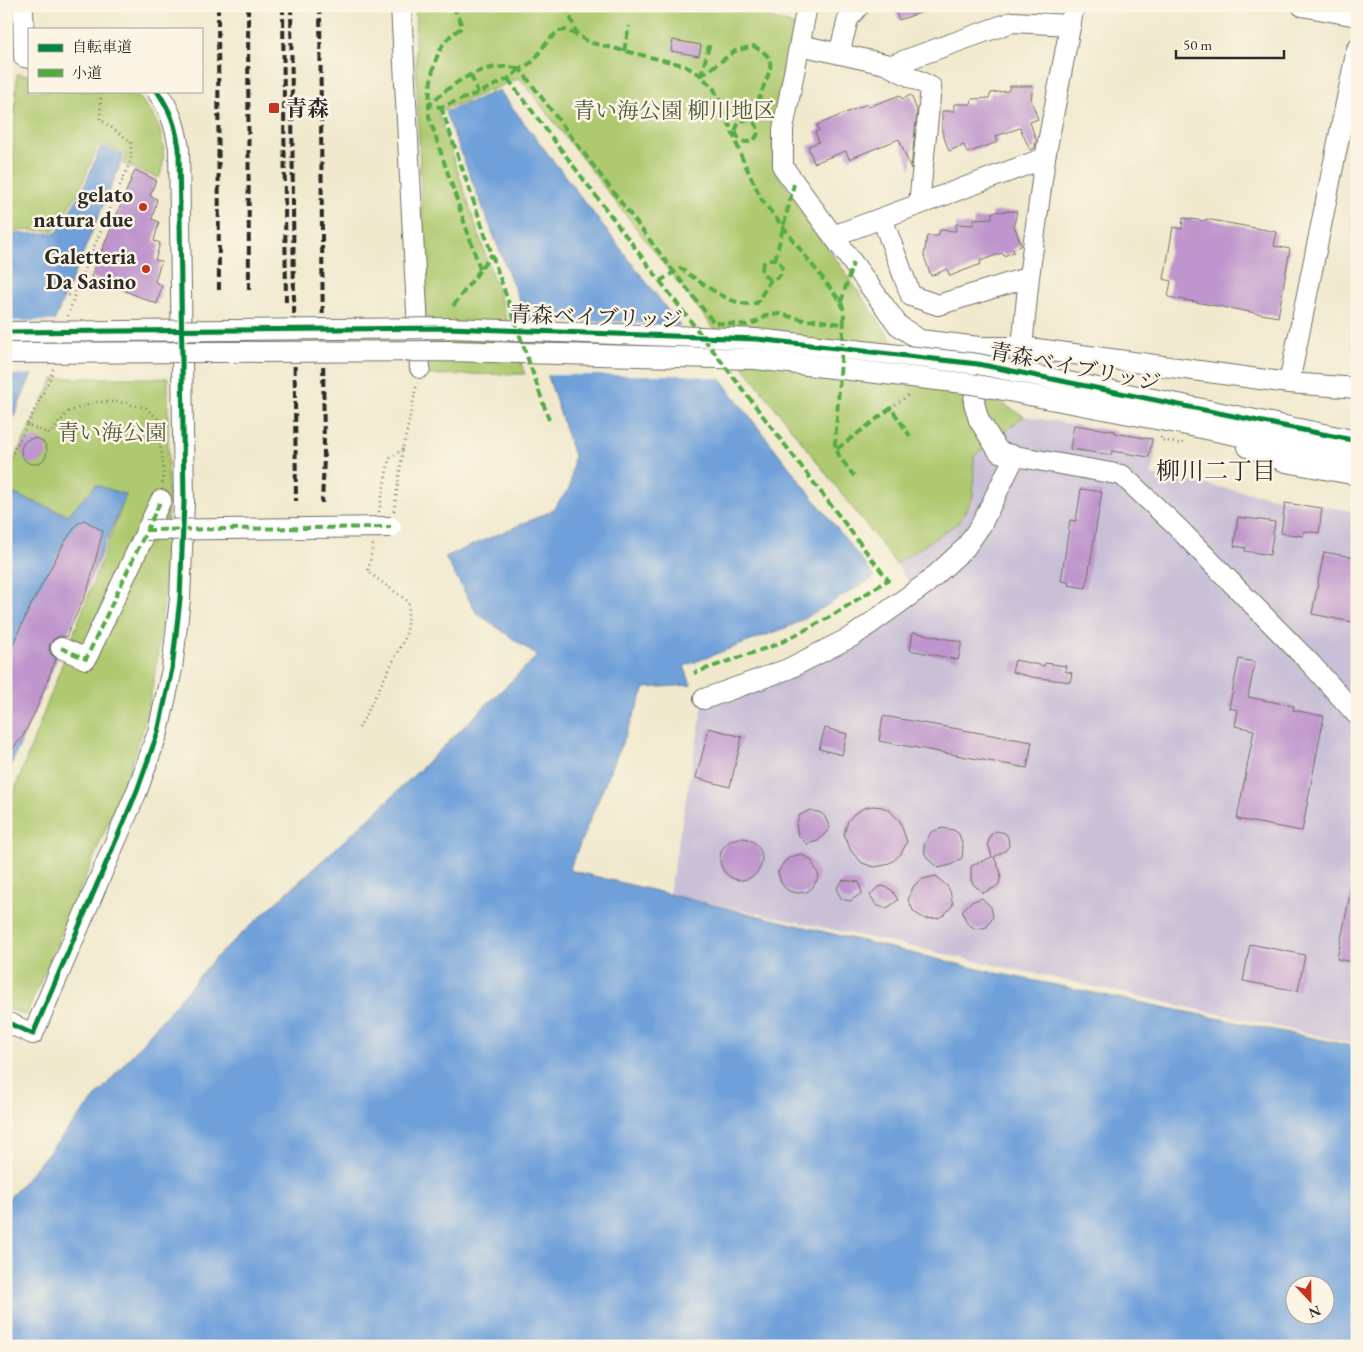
<svg xmlns="http://www.w3.org/2000/svg" width="1363" height="1352" font-family="'EB Garamond','Noto Serif JP',serif">
  <rect width="100%" height="100%" fill="#fcf5e5"/>
  <filter id="ink" filterUnits="userSpaceOnUse"><feTurbulence type="fractalNoise" baseFrequency=".02" numOctaves="2"/><feDisplacementMap in="SourceGraphic" scale="10" xChannelSelector="R" yChannelSelector="G"/><feConvolveMatrix kernelMatrix="1 2 1 2 8 2 1 2 1" color-interpolation-filters="sRGB"/></filter>
  <filter id="wash" filterUnits="userSpaceOnUse"><feTurbulence type="fractalNoise" baseFrequency=".0096" numOctaves="4" result="noise"/><feDisplacementMap in="SourceGraphic" scale="20" xChannelSelector="R" yChannelSelector="G"/><feGaussianBlur stdDeviation="1.12" result="paint"/><feColorMatrix in="noise" values="0 0 0 0 0 0 0 0 0 0 0 0 0 0 0 0 0 1.4 0 .05"/><feComposite in="paint" operator="in"/></filter>
  <g filter="url(#wash)">
    <rect width="100%" height="100%" fill="#f0e9ce"/>
    <path fill="#c9bfd7" d="M1024,416L1157,439L1152,475L1357,512V1044L669,894L704,699L788,669L915,591L896,564L959,522L973,497L974,456Z"/>
    <path fill="#aec96f" stroke="#6c7a4d" d="M416,6H736L796,26L772,143L778,175L893,342L1024,416L974,456L973,497L959,522L896,564L520,78L438,112L525,374L428,375L415,38Z
      M17,74L29,75V91H132C158,113 171,145 159,178L123,164L127,155L99,143L79,191L54,230L8,231Z
      M54,378H168C168,483 171,590 151,695C143,738 126,779 109,820C83,885 54,950 26,1015L6,1008V813L126,495L96,485L68,515L6,491V476Z"/>
    <path fill="#70a0da" stroke="#4e6682" fill-rule="evenodd" d="M499,90L732,394L875,577L793,625L684,666L691,685L645,688L569,870L982,970L1357,1047V1346H6V1202L215,958L379,809L537,656L476,612L445,557L552,511L570,487L574,456L542,358L445,112ZM1296,1284H1326V1314H1296Z
      M101,146L124,156L6,435V234L57,233L84,187Z
      M96,485L126,495L6,777V491L68,515Z"/>
    <path fill="#f0e9ce" d="M6,321H57L35,374L6,375Z
      M525,322H614L683,326L723,379L687,375H545Z"/>
    <g id="blocks">
      <path fill="#be95cc" d="M893,6H933L934,8L899,20Z
        M673,40L701,45L699,56L671,51Z
        M1010,86H1033L1031,100L1038,119L1030,122L1036,140L1035,148L1030,150L1020,128L996,136L998,142L967,153L964,145L949,151L942,132V111H954V104H971L972,99L989,98L991,93L1008,91Z
        M900,95L902,99L911,95L917,110L911,169L899,139L849,159L846,151L814,163L808,146L819,142L815,132L819,131L817,125L867,104L868,107Z
        M135,170L156,180L150,196L157,199L152,219L159,222L154,241L160,243L155,260L161,261L155,282L162,285L157,304L91,277Z
        M1017,211L1014,225L1021,244V246L1013,249L1014,252L1004,256L1002,253L980,261L981,264L950,276L947,269L931,276L924,256L927,236H938L940,230L956,231V224L973,225L974,219L992,218V212Z
        M1183,218L1205,221L1206,219L1277,232L1274,246L1290,249L1278,317L1168,297L1171,281L1164,279L1173,227L1182,229Z
        M1074,425L1115,431L1114,433L1152,439L1149,457L1112,451L1111,455L1070,449Z
        M21 451a13 13 0 1 1 26 0a13 13 0 1 1-26 0Z
        M1081,489L1102,492L1086,588L1068,585L1069,582L1061,581L1070,520L1076,521Z
        M1285,503L1322,508L1319,533L1304,531L1303,536L1281,533Z
        M1238,517L1275,522L1270,555L1245,551L1246,548L1234,546Z
        M84,520L103,531L88,589L66,637L59,636L54,639L50,643L49,650L52,655L56,659L36,710L23,736L6,757V659L30,607L64,543L77,524Z
        M1324,552L1357,558V623L1312,614Z
        M913,632L962,642L958,660L910,650Z
        M1239,659L1255,662L1248,697L1294,706L1293,710L1324,716L1302,831L1237,819L1254,730L1235,726L1238,710L1229,708Z
        M1015,660L1044,666L1045,663L1066,666L1065,671L1072,673L1070,682L1032,677L1012,672Z
        M883,716L1032,742L1027,768L879,741Z
        M709,728L742,737L730,787L696,778Z
        M825,728L847,734L842,755L819,749Z
        M872,806L882,807L889,810L900,821L907,842L901,854L893,861L885,865L874,867L862,863L851,851L844,834L848,821L854,814L864,808Z
        M810,810L821,813L825,817L830,828L818,841L807,844L798,835L796,824L800,815Z
        M942,828L954,830L959,834L963,846L962,858L951,865L938,868L929,860L925,854L924,845L931,832Z
        M996,831L1005,833L1008,837L1009,846L1006,850L994,857L1001,873L999,884L994,888L983,893L973,884L971,879V866L992,857L988,843L991,834Z
        M720 859a21 21 0 1 1 42 0a21 21 0 1 1-42 0Z
        M801,854L811,860L819,876L813,887L807,892L799,893L792,892L786,889L781,883L778,872L784,862L790,857Z
        M936,876L947,886L950,891L953,905L944,915L938,918L925,919L914,912L908,900L913,887L918,882L923,879Z
        M843,880L859,882L862,893L850,901L842,899L837,891L838,886Z
        M883,886L892,890L898,900L889,907L884,908L876,905L870,895L878,887Z
        M1351,890H1357V956H1354L1353,962L1337,959Z
        M982,898L991,907L993,917L987,927L976,929L967,923L962,911L971,902Z
        M1250,944L1305,955L1298,991L1243,981Z"/>
    </g>
  </g>
  <g filter="url(#ink)">
    <use href="#blocks" fill-opacity="0" stroke="#706e64" stroke-width="1"/>
    <g fill="none" stroke-linecap="round" stroke-linejoin="round">
      <defs>
        <path id="minor" d="M23,6L24,57L29,58
          M401,6L420,368
          M807,6L783,129V167L898,325L920,340L979,347H1022L1289,383L1357,388
          M1302,6L1357,16
          M800,45L885,64L931,87L919,204
          M839,54L848,19L859,6
          M889,66L1012,22L1071,25
          M882,218L911,296L938,305L1029,277
          M833,236L1045,158
          M1022,347L1029,277L1045,158L1074,6
          M1289,383L1357,49
          M1178,404L1357,441
          M1177,423L1357,460
          M1248,447L1286,462L1357,475
          M1015,456L1122,475L1177,527L1311,664L1357,715
          M61,648L86,659L161,500
          M704,699L788,669L853,636L927,583L965,548L981,525L1015,456L999,452L979,420L974,403L979,347
          M6,1022L33,1034L137,791L158,732L172,669L180,599L184,502L179,148C175,125 171,111 157,91"/>
      </defs>
      <use href="#minor" stroke="#706e64" stroke-width="22"/>
      <path stroke="#706e64" stroke-width="2.5" stroke-dasharray="1 4" stroke-linecap="butt" d="M6,222L8,223
        M69,279L64,293L73,297
        M68,316L77,287L131,160V142L100,119L101,91
        M53,369L50,379L27,425L50,434L68,412L96,402H119L146,408L157,418L164,474L162,485
        M891,408L910,394
        M1161,437V440L1182,444L1183,442
        M6,466L27,425
        M394,511L403,449L417,383
        M379,512L389,459L403,449
        M359,728L406,636L409,602L368,572L373,544"/>
      <use href="#minor" stroke="#fff" stroke-width="20"/>
      <path stroke="#2b2b2b" stroke-width="4" stroke-dasharray="8 4" stroke-linecap="butt" d="M218,6L219,294
        M248,6L249,294
        M283,6L286,304
        M291,6L296,501
        M320,6L324,458L322,503"/>
      <defs>
        <path id="minor-bridge" d="M6,332L449,328L757,339L978,364L1178,404
          M6,353L449,351L755,359L972,384L1177,423
          M146,530L391,527"/>
      </defs>
      <use href="#minor-bridge" stroke="#706e64" stroke-width="22" stroke-linecap="butt"/>
      <use href="#minor-bridge" stroke="#fff" stroke-width="20"/>
      <path stroke="#54ab44" stroke-width="4" stroke-dasharray="8 4" stroke-linecap="butt" d="M453,6L462,25L460,29C434,43 430,78 429,105C453,82 485,60 520,69
        M566,6L577,34
        M624,51L629,26
        M471,75L478,93
        M701,76L735,51L753,46C778,58 771,67 763,88C758,99 756,110 754,122
        M701,76L710,42
        M508,79L660,281L674,272L714,323L747,325L756,322L767,315L781,314L807,321L815,320L841,324C846,316 844,310 841,302L762,200L742,158L723,108L714,89L699,74L683,65L592,43L566,30L558,31L545,44L534,61L520,69L674,272L680,268C698,280 734,310 757,303L771,279
        M441,107L549,420
        M736 131a11 11 0 1 1 22 0a11 11 0 1 1-22 0Z
        M762 269a10 10 0 1 1 20 0a10 10 0 1 1-20 0Z
        M775,260L794,184
        M480,269L429,117V105L441,107L478,93L508,79L520,69
        M660,281L888,580L828,618L778,644L694,673
        M841,302L853,263
        M453,306L492,254
        M844,319L835,444L839,456L854,476
        M837,449L891,408L910,436
        M146,530L391,527
        M61,648L86,659L161,500"/>
      <defs>
        <path id="cycleway" d="M6,332L449,328L757,339L978,364L1357,441
          M6,1022L33,1034L137,791L158,732L172,669L180,599L184,502L179,148C175,125 171,111 157,91"/>
      </defs>
      <use href="#cycleway" stroke="#fcf5e5" stroke-width="8"/>
      <use href="#cycleway" stroke="#00873e" stroke-width="5"/>
    </g>
  </g>
  <g fill="#c8321e" stroke="#fcf5e5" stroke-width="2">
    <rect x="268" y="102" width="12" height="12" rx="2.5"/>
    <circle cx="143" cy="207" r="5"/>
    <circle cx="146" cy="269" r="5"/>
  </g>
  <g text-anchor="middle" dominant-baseline="central" stroke-width="5" stroke-linejoin="round" paint-order="stroke">
    <g font-size="22" font-weight="bold" fill="#2b2b2b" stroke="#fcf5e5" text-anchor="end">
      <text x="285" y="108" text-anchor="start">青森</text>
      <text x="133" y="194">gelato<tspan x="133" dy="25">natura due</tspan></text>
      <text x="136" y="256">Galetteria<tspan x="136" dy="25">Da Sasino</tspan></text>
    </g>
    <g font-size="22" fill="#525a3f" stroke="#fcf5e5">
      <text x="674" y="110">青い海公園 柳川地区</text>
      <text x="112" y="432">青い海公園</text>
    </g>
    <g font-size="22" fill="#2b2b2b" stroke="#fcf5e5">
      <text transform="translate(596 317) rotate(2)">青森ベイブリッジ</text>
      <text transform="translate(1075 367) rotate(11)">青森ベイブリッジ</text>
    </g>
    <g font-size="24" fill="#2b2b2b" stroke="#fcf5e5">
      <text x="1216" y="470">柳川二丁目</text>
    </g>
  </g>
  <rect width="1363" height="1352" fill="none" stroke="#fcf5e5" stroke-width="25"/>
  <rect x="28" y="28" width="175" height="65" fill="#fcf5e5" stroke="#a8a49b"/>
  <rect x="38" y="44" width="25" height="8" fill="#00873e" stroke="#a8a49b"/>
  <text x="72" y="52" font-size="15" fill="#2b2b2b">自転車道</text>
  <rect x="38" y="69" width="25" height="8" fill="#54ab44" stroke="#a8a49b"/>
  <text x="72" y="78" font-size="15" fill="#2b2b2b">小道</text>
  <g transform="translate(1310 1300) rotate(158)"><circle r="24" fill="#fcf5e5" stroke="#a8a49b"/>
  <path d="M0-4L9 19L0 12L-9 19Z" fill="#c8321e"/>
  <text y="-8" font-size="14" font-weight="bold" text-anchor="middle" fill="#2b2b2b">N</text>
  </g>
  <path d="M1176 50v8h108v-8" fill="none" stroke="#2b2b2b" stroke-width="2.5"/>
  <text x="1183" y="50" font-size="15" fill="#2b2b2b" stroke="#fcf5e5" stroke-width="4" paint-order="stroke">50 m</text>
</svg>
